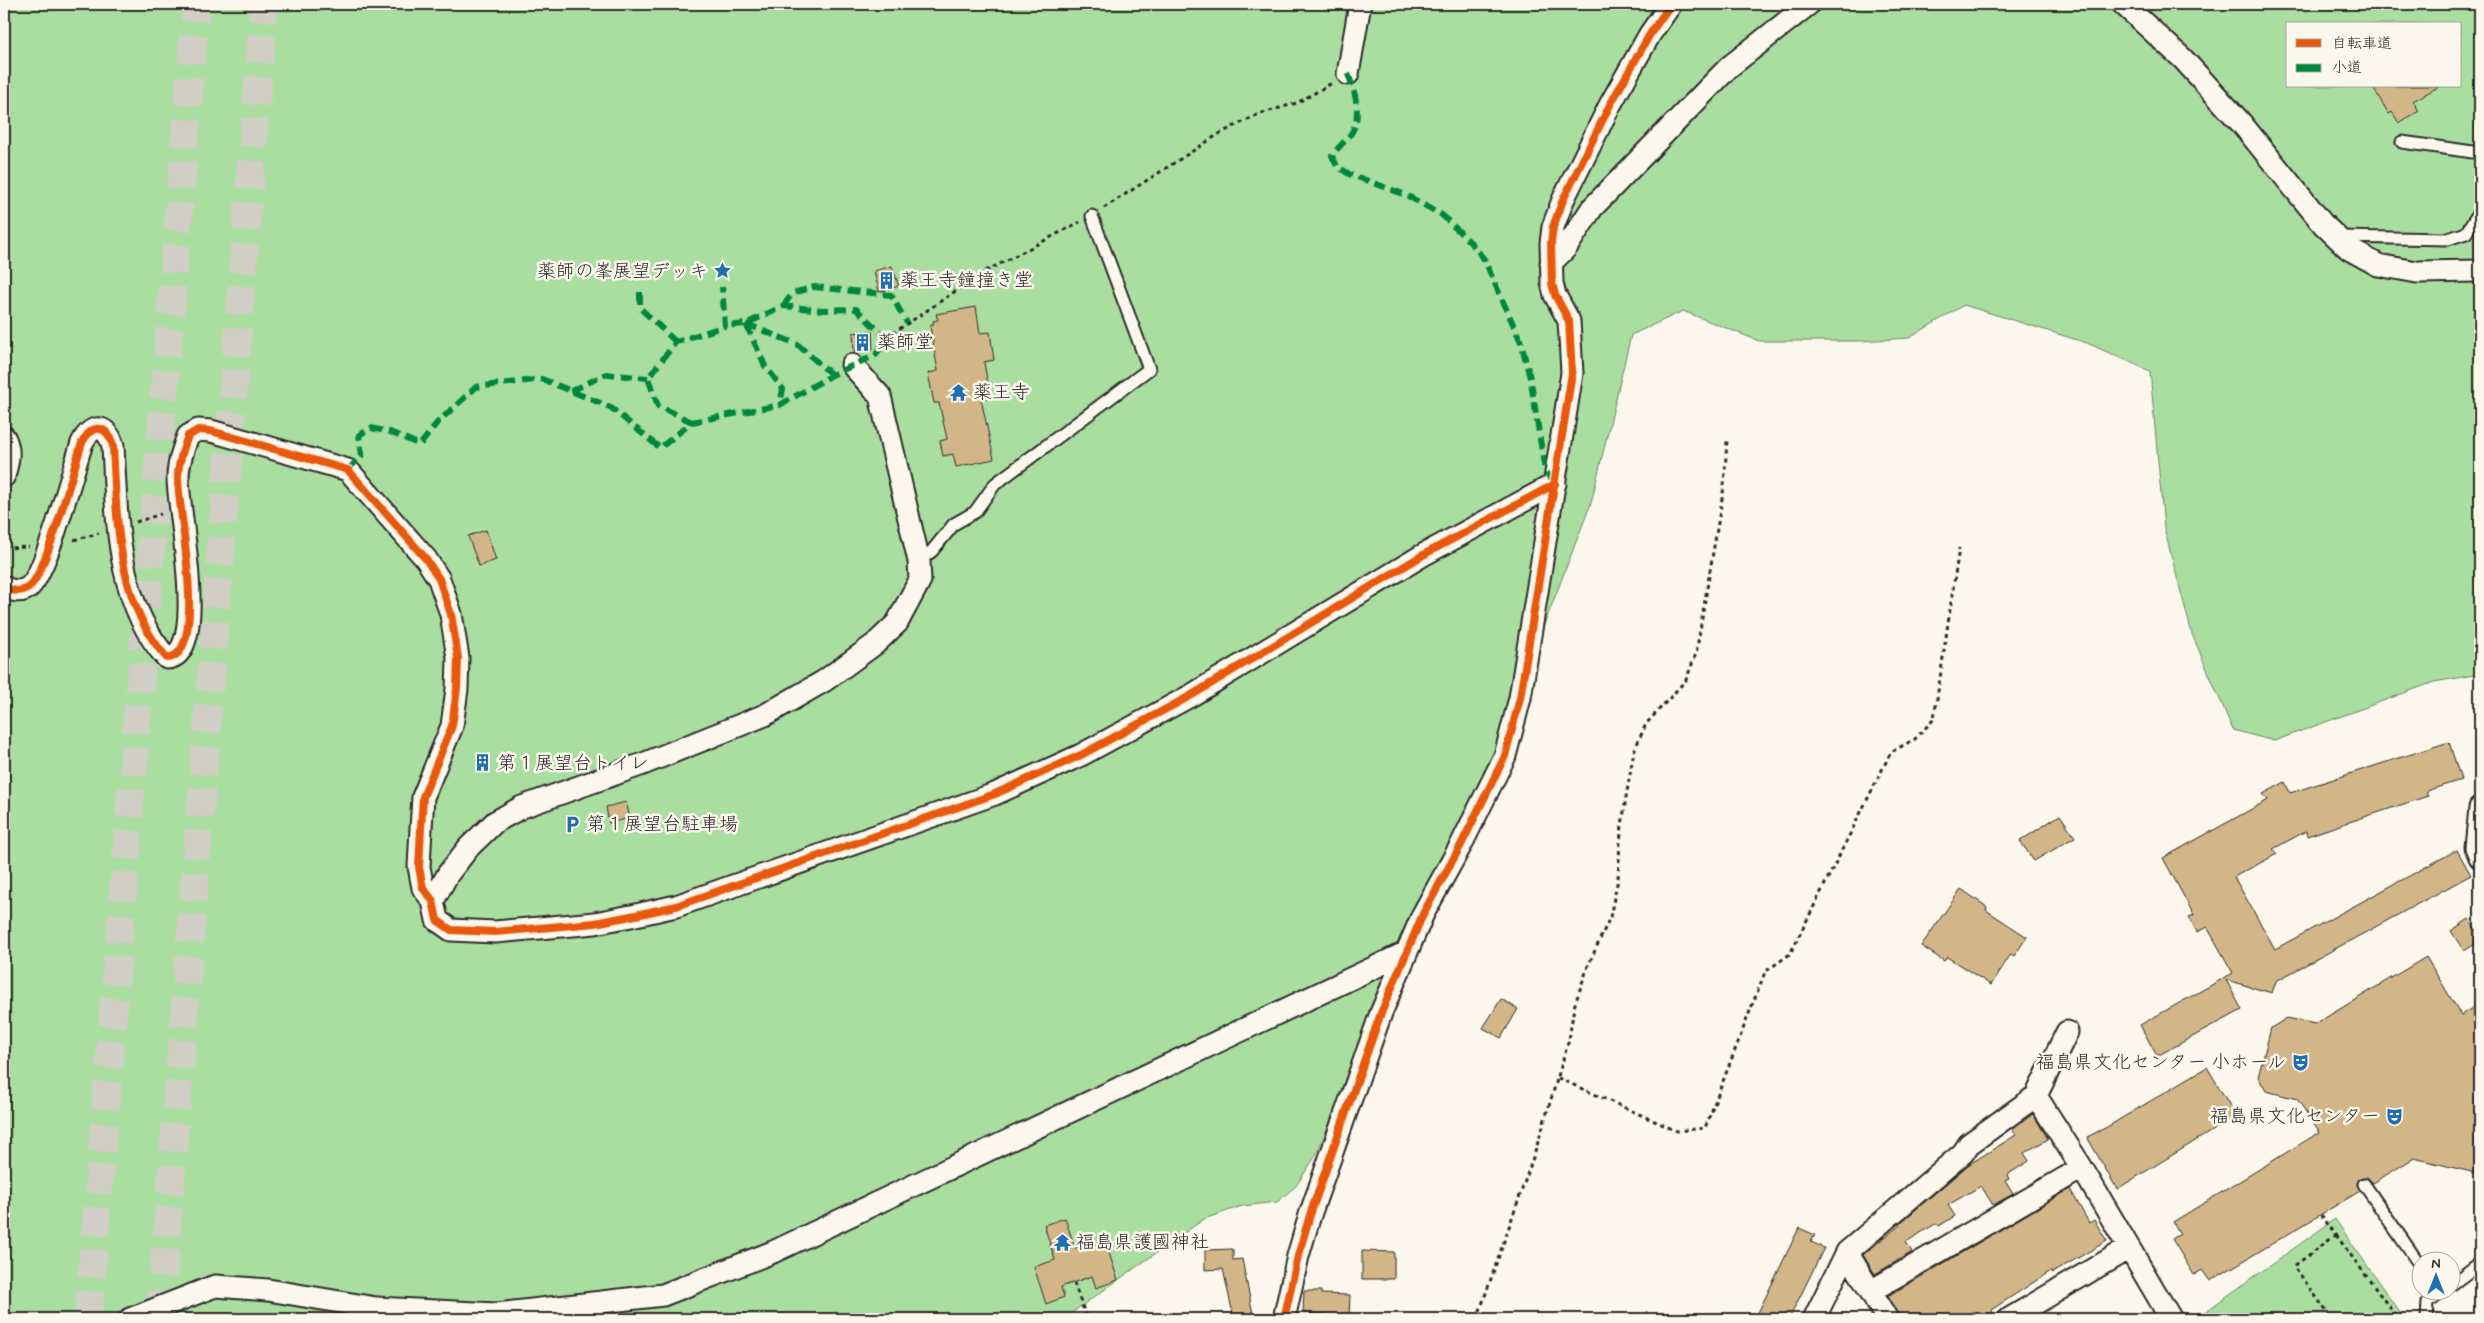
<svg xmlns="http://www.w3.org/2000/svg" width="2484" height="1323" font-family="Mynerve,'Klee One',sans-serif">
  <rect width="100%" height="100%" fill="#fbf7ec"/>
  <filter id="ink" filterUnits="userSpaceOnUse"><feTurbulence type="fractalNoise" baseFrequency=".02" numOctaves="2"/><feDisplacementMap in="SourceGraphic" scale="10" xChannelSelector="R" yChannelSelector="G"/><feConvolveMatrix kernelMatrix="1 2 1 2 8 2 1 2 1" color-interpolation-filters="sRGB"/></filter>
  <g filter="url(#ink)">
    <path fill="#aadea0" stroke="#6a8466" fill-rule="evenodd" d="M4,4H2480V674L2434,682L2274,741L2233,730L2192,634L2164,528L2150,371L2087,343L1964,305L1909,338L1860,341H1759L1683,311L1631,335L1591,503L1481,789L1414,913L1359,1041L1338,1103L1315,1157L1296,1186L1277,1202L1242,1206L1204,1219L1063,1319H4ZM2288,24H2460V86H2288Z
      M2335,1219L2404,1319H2195Z"/>
    <path fill="#d2b687" stroke="#2b2b2b" d="M2372,86H2440L2413,101L2419,111L2399,123L2392,112L2389,114Z
      M892,266L899,286L879,292L874,271Z
      M976,307L980,333L990,332L994,360L984,362L988,386H985L987,398L981,399L994,459L956,467L953,454L943,456L940,441L947,439L939,403H934L928,373L938,371L930,326L933,325V321L938,320L936,314Z
      M872,331L873,350L854,351L853,333Z
      M486,530L496,560L479,566L468,536Z
      M2449,742L2461,780L2426,791L2428,796L2307,836L2306,831L2273,849L2277,854L2234,877L2275,949L2457,850L2471,875L2276,981L2272,993L2226,980L2242,1010L2157,1056L2140,1025L2233,973L2207,927L2197,932L2189,917L2194,915L2163,858L2268,800L2263,794L2285,782L2290,793Z
      M626,802L630,818L609,823L606,807Z
      M2060,815L2075,837L2034,861L2020,841Z
      M1961,889L1987,907L1986,910L2027,937L2014,956L2011,954L1991,985L1947,957L1944,961L1921,946Z
      M2469,919L2480,936V941L2464,951L2451,931Z
      M2426,957L2461,1015L2480,1003V1174L2414,1158L2373,1183L2367,1177L2360,1178L2357,1184L2360,1191L2210,1281L2202,1270L2194,1275L2172,1239L2180,1234L2173,1222L2320,1132L2297,1099L2266,1091L2258,1077L2271,1028L2287,1018L2315,1024Z
      M1501,999L1518,1009L1501,1038L1483,1028Z
      M2207,1067L2236,1116L2117,1189L2087,1137L2107,1127Z
      M2033,1114L2048,1139L2024,1153L2029,1161L2007,1175L2009,1179L2005,1181L2013,1194L1993,1205L1981,1186L1948,1205L1955,1216L1939,1226L1937,1223L1906,1242L1912,1252L1875,1274L1863,1255L1900,1225L1899,1224L1968,1165L2016,1135L2012,1129Z
      M2070,1189L2089,1223L2094,1220L2107,1241L2052,1273L2051,1271L1991,1310L1994,1314L1984,1319H1899L1888,1296Z
      M1065,1218L1075,1248L1082,1246L1083,1249L1105,1241L1118,1280L1096,1288L1092,1276L1061,1287L1064,1297L1046,1304L1034,1267L1055,1260L1044,1225Z
      M1799,1228L1815,1235L1811,1242L1824,1248L1789,1319H1755Z
      M1233,1249V1260L1242,1259L1254,1319H1234L1223,1269L1205,1270V1250Z
      M1362,1251L1394,1252V1279H1362Z
      M1304,1291H1321V1294L1350,1295L1349,1319H1326V1314L1303,1313Z"/>
    <g fill="none" stroke-linecap="round" stroke-linejoin="round">
      <path stroke="#d1cec5" stroke-width="28" stroke-dasharray="28 14" stroke-linecap="butt" d="M88,1319L196,4
        M160,1319L264,4"/>
      <defs>
        <path id="service" d="M2402,142L2480,153
          M2338,237L2448,239L2466,233L2480,211
          M919,561L932,551L954,524L975,512L995,484L1149,369L1092,216
          M2364,1184L2422,1268
          M2452,1284L2480,1263
          M2427,1319L2428,1302L2443,1290"/>
        <path id="minor" d="M2123,4L2183,59L2242,124L2323,224L2349,249L2378,265L2417,272L2480,271
          M1348,74L1360,4
          M1551,263L1566,248L1592,208L1729,67L1809,4
          M4,437C11,450 8,462 4,476
          M4,587C11,591 22,593 29,587C46,574 73,470 82,443C92,423 107,424 113,446C117,518 116,602 167,658C210,656 177,507 178,477C178,463 183,449 188,436L198,430L211,431L348,470L426,559L439,579L451,614L458,658L457,689L452,726L423,797L421,828L419,867L423,888L433,901L437,920L451,930L495,932L595,923L636,915L676,906L995,794L1081,755L1192,695L1423,555L1555,484
          M2480,808L2476,847L2480,857
          M433,901L448,874L469,847L495,822L522,807L643,764L765,715L824,681L875,644L897,623L920,580L919,561L880,396L852,365
          M2036,1096L2082,1168L2171,1319
          M1847,1252L1887,1319
          M1871,1291L2082,1168
          M130,1319L215,1286L268,1290L376,1308L496,1314L663,1295L773,1252L1407,952
          M1284,1319L1298,1256L1310,1215L1381,1013L1423,914L1461,845L1505,756L1520,698L1572,373L1569,321L1555,295L1552,283L1551,243L1553,227L1563,200L1610,105L1650,34L1671,4
          M1814,1319L1847,1252L1963,1153L1969,1144L2036,1096L2067,1032
          M2009,1319L2129,1248"/>
      </defs>
      <use href="#service" stroke="#2b2b2b" stroke-width="15"/>
      <use href="#minor" stroke="#2b2b2b" stroke-width="25"/>
      <path stroke="#2b2b2b" stroke-width="3" stroke-dasharray="4 4" stroke-linecap="butt" d="M1104,208L1219,134L1259,114L1297,103L1332,83
        M886,338L984,272L1080,222
        M136,522L161,514
        M74,540L99,533
        M4,548L29,547
        M1558,1078L1677,1131L1705,1128L1765,972L1790,954L1891,752L1915,739L1934,719L1959,548
        M2321,1215L2336,1235L2294,1266L2332,1319
        M2336,1235L2398,1319
        M1074,1283L1087,1319
        M1477,1319L1535,1152L1569,1040L1574,1007L1588,966L1610,917L1618,879L1620,841L1626,797L1634,751L1646,724L1686,680L1696,654L1724,487L1727,440
        M2240,1319L2242,1317L2244,1319"/>
      <use href="#service" stroke="#fbf7ec" stroke-width="11"/>
      <use href="#minor" stroke="#fbf7ec" stroke-width="21"/>
      <path stroke="#00873e" stroke-width="6" stroke-dasharray="12 6" stroke-linecap="butt" d="M1348,74C1355,91 1363,117 1350,135C1345,142 1337,148 1332,156L1337,166L1349,174L1406,195L1442,215L1472,244L1484,259L1521,342L1531,382L1545,471L1555,484
        M640,292V308L676,342
        M783,306L793,293L814,287L891,295L907,323
        M746,324L797,344L832,375
        M746,324L765,366L783,389L780,405
        M571,391L606,374L648,378
        M692,422L658,406L648,378L676,342L725,326L722,287
        M348,470L362,455L359,435L371,428L390,432L420,445L436,424L476,387L542,379L610,407L660,448L692,422L780,405L832,375L876,355L886,338L856,309L821,310L783,306L746,324L725,326"/>
      <defs>
        <path id="cycleway" d="M4,587C11,591 22,593 29,587C46,574 73,470 82,443C92,423 107,424 113,446C117,518 116,602 167,658C210,656 177,507 178,477C178,463 183,449 188,436L198,430L211,431L348,470L426,559L439,579L451,614L458,658L457,689L452,726L423,797L421,828L419,867L423,888L433,901L437,920L451,930L495,932L595,923L636,915L676,906L995,794L1081,755L1192,695L1423,555L1555,484
          M1284,1319L1298,1256L1310,1215L1381,1013L1423,914L1461,845L1505,756L1520,698L1572,373L1569,321L1555,295L1552,283L1551,243L1553,227L1563,200L1610,105L1650,34L1671,4"/>
      </defs>
      <use href="#cycleway" stroke="#fbf7ec" stroke-width="11"/>
      <use href="#cycleway" stroke="#e8590c" stroke-width="8"/>
    </g>
  </g>
  <defs>
    <symbol id="sight-bare" viewBox="-9 -9 18 18"><path d="M0-6L1.8-2.2L6-1.7L2.9 1.2L3.7 5.4L0 3.3L-3.7 5.4L-2.9 1.2L-6-1.7L-1.8-2.2Z" fill="#1f6fb2" stroke="#fbf7ec" stroke-width="2.5" paint-order="stroke"/></symbol>
    <symbol id="building-bare" viewBox="-9 -9 18 18"><path d="M-4-6H4V6H1V3H-1V6H-4ZM-2.5-4.3h1.7v1.8h-1.7ZM.8-4.3h1.7v1.8H.8ZM-2.5-1h1.7V.8h-1.7ZM.8-1h1.7V.8H.8Z" fill="#1f6fb2" stroke="#fbf7ec" stroke-width="2.5" paint-order="stroke"/></symbol>
    <symbol id="temple-bare" viewBox="-9 -9 18 18"><path d="M0-6L5-2H3V0L6.5 2.5H4V6H1.5V3h-3V6H-4V2.5H-6.5L-3 0V-2H-5Z" fill="#1f6fb2" stroke="#fbf7ec" stroke-width="2.5" paint-order="stroke"/></symbol>
    <symbol id="parking-bare" viewBox="-9 -9 18 18"><path d="M-3.5-5.5H1a3.5 3.5 0 0 1 0 7H-1V5.5H-3.5ZM-1-3.4V-.6H.8a1.4 1.4 0 0 0 0-2.8Z" fill="#1f6fb2" stroke="#fbf7ec" stroke-width="2.5" paint-order="stroke"/></symbol>
    <symbol id="theatre-bare" viewBox="-9 -9 18 18"><path d="M-5-5.5Q0-4 5-5.5V0Q5 5 0 6Q-5 5-5 0ZM-3.3-2.5H-1v1.5H-3.3ZM1-2.5H3.3v1.5H1ZM-2.8 1Q0 5.5 2.8 1Z" fill="#1f6fb2" stroke="#fbf7ec" stroke-width="2.5" paint-order="stroke"/></symbol>
  </defs>
  <g fill-rule="evenodd">
    <use href="#sight-bare" x="710" y="258" width="25" height="25"/>
    <use href="#building-bare" x="874" y="268" width="25" height="25"/>
    <use href="#building-bare" x="850" y="330" width="25" height="25"/>
    <use href="#temple-bare" x="946" y="380" width="25" height="25"/>
    <use href="#building-bare" x="470" y="750" width="25" height="25"/>
    <use href="#parking-bare" x="560" y="812" width="25" height="25"/>
    <use href="#theatre-bare" x="2288" y="1050" width="25" height="25"/>
    <use href="#theatre-bare" x="2382" y="1104" width="25" height="25"/>
    <use href="#temple-bare" x="1050" y="1230" width="25" height="25"/>
  </g>
  <g text-anchor="middle" dominant-baseline="central" stroke-width="5" stroke-linejoin="round" paint-order="stroke">
    <g font-size="19" fill="#2b2b2b" stroke="#fbf7ec" text-anchor="start">
      <text x="708" y="271" text-anchor="end">薬師の峯展望デッキ</text>
      <text x="900" y="280">薬王寺鐘撞き堂</text>
      <text x="877" y="342">薬師堂</text>
      <text x="973" y="392">薬王寺</text>
      <text x="497" y="763">第１展望台トイレ</text>
      <text x="586" y="824">第１展望台駐車場</text>
      <text x="2286" y="1062" text-anchor="end">福島県文化センター 小ホール</text>
      <text x="2380" y="1116" text-anchor="end">福島県文化センター</text>
      <text x="1076" y="1242">福島県護國神社</text>
    </g>
  </g>
  <rect width="2484" height="1323" fill="none" stroke="#fbf7ec" stroke-width="20"/>
  <rect x="10" y="10" width="2464" height="1303" fill="none" stroke="#2b2b2b" stroke-width="2" filter="url(#ink)"/>
  <rect x="2286" y="22" width="175" height="65" fill="#fbf7ec" stroke="#a8a59f"/>
  <rect x="2296" y="39" width="25" height="8" fill="#e8590c" stroke="#a8a59f"/>
  <text x="2332" y="48" font-size="15" fill="#2b2b2b">自転車道</text>
  <rect x="2296" y="64" width="25" height="8" fill="#00873e" stroke="#a8a59f"/>
  <text x="2332" y="72" font-size="15" fill="#2b2b2b">小道</text>
  <g transform="translate(2436 1276)"><circle r="24" fill="#fbf7ec" stroke="#a8a59f"/>
  <path d="M0-4L9 19L0 12L-9 19Z" fill="#1f6fb2"/>
  <text y="-8" font-size="14" font-weight="bold" text-anchor="middle" fill="#2b2b2b">N</text>
  </g>
</svg>
